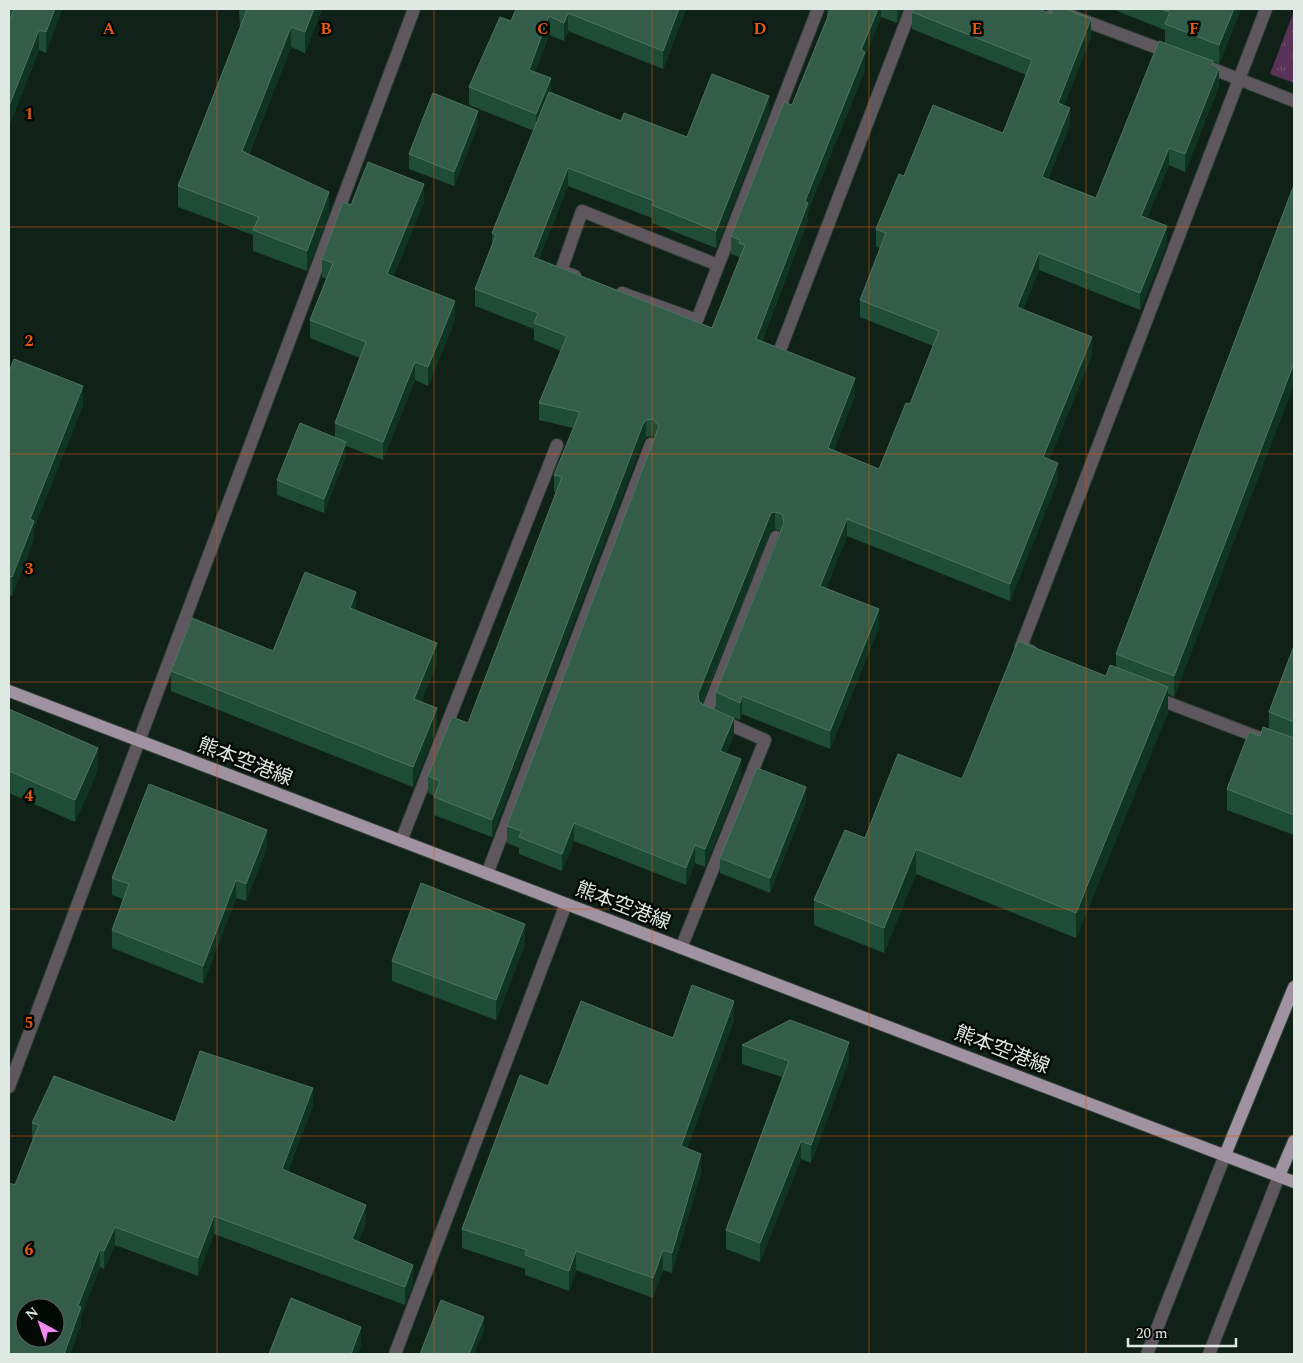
<svg xmlns="http://www.w3.org/2000/svg" width="1303" height="1363" font-family="Spectral,'Noto Sans JP',serif">
  <defs>
    <pattern id="grass-tufts" width="24" height="20" patternUnits="userSpaceOnUse" patternTransform="scale(1.25)"><rect width="24" height="20" fill="#583259"/><path d="M3 7l-1-3M5 7V3M7 7l1-3M15 17l-1-3M17 17v-4M19 17l1-3" fill="none" stroke="#705071"/></pattern>
  </defs>
  <rect width="100%" height="100%" fill="#102218"/>
  <path fill="url(#grass-tufts)" d="M1294,11V83L1270,74Z"/>
  <g fill="none" stroke-linecap="round" stroke-linejoin="round">
    <defs>
      <path id="minor" d="M1053,9L1171,53
        M1203,65L1294,101
        M575,276L561,271L582,211L718,265
        M622,293L697,320L818,9
        M780,350L911,9
        M1031,651L1021,647L1266,9
        M1153,697L1294,751
        M401,841L557,445
        M487,874L651,444
        M681,948L765,740L706,714L776,537
        M9,1087L414,9
        M395,1354L566,904
        M1147,1354L1225,1155
        M1209,1354L1279,1176"/>
      <path id="major" d="M9,691L1294,1182
        M1225,1155L1294,987
        M1279,1176L1294,1141"/>
    </defs>
    <use href="#minor" stroke="#2d3e34" stroke-width="14"/>
    <use href="#major" stroke="#2d3e34" stroke-width="14"/>
    <use href="#minor" stroke="#5e585e" stroke-width="12"/>
    <use href="#major" stroke="#a092a0" stroke-width="12"/>
  </g>
  <path fill="#1e4c37" d="M9,9H62L46,53L39,50L9,126Z
    M239,9H322L305,53L291,47L249,154L329,213L307,271L253,251V235L178,207V186L240,28Z
    M516,9H686L663,69L568,31L564,41L549,35L535,72L551,92L621,121L687,137L769,113L716,248L652,223V218L568,186L539,259L712,328L739,260V257L731,254V236L792,105L827,18V9H902L897,23L881,17L865,57V70L808,211V220L762,341L855,396L833,451L879,469L910,404L933,346L860,317V300L880,248L876,247V229L904,176L1003,133L1026,75L912,29V12L1091,37L1064,105L1070,125L1048,179L1096,198L1213,66L1219,86L1185,172L1169,165L1147,218L1167,243L1140,310L1039,270L1023,310L1092,355L1049,460L1058,480L1010,601L847,536L826,589L879,627L830,749L742,714L740,720L716,710V692L780,531L775,529L771,530L702,703L734,735L726,753L741,777L705,867L695,863L686,885L574,841L562,871L519,854V848L507,843V826L655,438L653,436L646,437L643,441L492,837L434,815V796L428,793V776L468,723L556,492H554V475L573,428L539,420V403L561,351L534,340V329L475,306V289L492,244V233L534,131L469,105V87L511,21Z
    M1112,9H1241L1219,64L1165,43V30Z
    M478,125L454,186L409,169V154Z
    M1294,185V384L1174,697L1168,694V712L1076,938L916,874L884,953L814,925V900L865,838L962,779L1106,676L1116,667V654Z
    M424,202L393,277L455,320L428,386L415,380L383,460L346,446V456L324,513L277,495V480L335,437V423L360,358L310,338V320L326,279L322,277V259L351,205Z
    M9,372L83,405L34,528V539L12,596L9,595Z
    M356,611L437,663L421,702L437,728L413,787L171,691V671L273,651Z
    M1294,646V835L1227,810V789L1260,736L1269,729V712Z
    M9,709L98,770L75,822L9,793Z
    M806,802L770,893L720,873V858Z
    M267,848L246,901L236,898L203,984L112,948V930L123,899L112,895V878Z
    M525,944L496,1020L392,981V961Z
    M734,1020L687,1148L701,1173L672,1273L663,1270L653,1298L576,1270L569,1291L525,1275V1269L462,1248V1229L548,1086L673,1038Z
    M742,1045L849,1060L811,1163L801,1159L760,1262L726,1249V1230L782,1077L742,1064Z
    M313,1106L288,1171L366,1223L358,1242L413,1283L405,1305L214,1234L198,1276L115,1245L104,1269L100,1267L81,1316V1325L70,1354H9L15,1185L32,1141V1123L175,1122Z"/>
  <path fill="#103423" d="M55,9H62L46,53V32Z
    M314,9H322L305,53V32Z
    M679,9H686L663,69V51Z
    M878,9H881V17L865,57V70L808,211V220L756,356V339L805,201L861,50Z
    M897,9H902L897,23Z
    M1234,9H1241L1219,64V45Z
    M568,13V31L564,41V23Z
    M549,16V35L529,88V70Z
    M1091,19V37L1058,120V103Z
    M291,27V47L242,171V151Z
    M39,30V50L9,126V106Z
    M1219,68V86L1185,172V154Z
    M551,78V96L536,132V114Z
    M769,96V113L716,248V231Z
    M1070,108V125L1042,194V177Z
    M478,111V125L454,186V172Z
    M1169,148V165L1141,233V216Z
    M568,168V186L533,274V257Z
    M424,184V202L387,293V274Z
    M329,192V213L307,271V251Z
    M1167,226V243L1140,310V293Z
    M1039,253V270L1017,325V307Z
    M455,301V320L428,386V367Z
    M1092,337V355L1043,475V457Z
    M415,362V380L383,460V442Z
    M1294,363V384L1174,697V676Z
    M855,378V396L828,466V448Z
    M83,386V405L34,528V539L12,596V577L30,519Z
    M646,420V437L643,441L492,837V820L643,424Z
    M346,442V456L324,513V499Z
    M1058,463V480L1010,601V584Z
    M775,512V529L771,530L698,711V694L771,513Z
    M847,519V536L820,604V586Z
    M356,592V612L350,608Z
    M879,609V627L830,749V731Z
    M437,643V663L414,719V699Z
    M1168,687V712L1076,938V913Z
    M742,696V714L740,720V703Z
    M437,708V728L413,787V767Z
    M734,718V735L720,768V751Z
    M98,748V770L75,822V800Z
    M741,759V777L705,867V849Z
    M806,787V802L770,893V878Z
    M574,823V841L562,871V854Z
    M267,830V848L246,901V884Z
    M695,845V863L686,885V868Z
    M916,849V874L884,953V928Z
    M236,880V898L203,984V966Z
    M525,924V944L496,1020V1000Z
    M734,1001V1020L681,1166V1146Z
    M849,1042V1060L811,1163V1145Z
    M313,1088V1106L282,1187V1169Z
    M801,1141V1159L760,1262V1243Z
    M701,1154V1173L672,1273V1253Z
    M366,1205V1223L352,1257V1239Z
    M214,1216V1234L198,1276V1258Z
    M115,1227V1245L104,1269V1251Z
    M100,1249V1267L81,1316V1325L70,1354H64L78,1306Z
    M663,1250V1270L653,1298V1278Z
    M576,1251V1270L569,1291V1271Z
    M413,1265V1283L405,1305V1287Z
    M484,1317V1331L474,1354H469Z
    M361,1327V1346L358,1354H351Z"/>
  <path fill="#335d49" stroke="#4e7361" fill-rule="evenodd" d="M14,9H55L46,32L39,30L9,106V23Z
    M244,9H314L305,32L291,27L242,151L329,192L307,251L253,230L259,217L178,186L247,10Z
    M516,9H679L663,51L568,13L564,23L549,16L529,70L551,78L536,114L469,87L500,17L511,21Z
    M831,9H878L861,50L865,52L805,201L808,203L756,339L855,378L828,448L879,469L906,403L910,404L939,331L860,300L886,233L876,229L899,174L904,176L933,105L1003,133L1032,60L912,12L913,9H1039L1051,14L1053,9H1065L1091,19L1058,103L1070,108L1042,177L1096,198L1159,41L1213,61L1212,65L1219,68L1185,154L1169,148L1141,216L1167,226L1140,293L1039,253L1017,307L1092,337L1043,457L1058,463L1010,584L847,519L820,586L879,609L830,731L742,696L740,703L716,692L784,523L782,514L775,512L771,513L698,694L699,701L702,704L734,718L720,751L741,759L705,849L695,845L686,868L574,823L562,854L519,837L522,831L507,826L659,426L653,419L646,420L643,424L492,820L434,797L440,781L428,776L452,717L468,723L562,477L554,475L580,412L539,403L567,336L534,323L538,313L475,289L496,235L492,233L549,92L621,121L624,113L687,137L712,74L769,96L716,231L652,205L654,201L568,168L533,257L712,328L745,245L739,243L740,240L731,236L784,102L792,105Z
    M1160,9H1234L1219,45L1165,24L1170,12Z
    M433,93L478,111L454,172L409,154Z
    M368,162L424,184L387,274L455,301L428,367L415,362L383,442L335,423L366,342L310,320L333,263L322,259L343,202L351,205Z
    M1294,185V363L1174,676L1116,654Z
    M14,359L83,386L30,519L34,521L12,577L9,576V372Z
    M300,423L346,442L324,499L277,480Z
    M305,572L356,592L350,608L437,643L414,699L437,708L413,767L171,671L192,618L273,651Z
    M1018,641L1106,676L1110,665L1168,687L1076,913L916,849L884,928L814,900L845,830L865,838L898,754L962,779Z
    M1294,646V722L1269,712Z
    M9,709L98,748L75,800L9,771Z
    M1263,727L1294,738V815L1227,789L1249,732L1260,736Z
    M757,768L806,787L770,878L720,858Z
    M149,784L267,830L246,884L236,880L203,966L112,930L129,884L112,878Z
    M421,883L525,924L496,1000L392,961Z
    M692,985L734,1001L681,1146L701,1154L672,1253L663,1250L653,1278L576,1251L569,1271L525,1255L527,1250L462,1229L520,1075L548,1086L581,1001L673,1038Z
    M790,1020L849,1042L811,1145L801,1141L760,1243L726,1230L789,1061L742,1045Z
    M200,1051L313,1088L282,1169L366,1205L352,1239L413,1265L405,1287L214,1216L198,1258L115,1227L104,1251L100,1249L78,1306L81,1307L64,1354H9V1183L15,1185L39,1125L32,1123L54,1076L175,1122ZM25,1308H55V1338H25Z
    M291,1298L361,1327L351,1354H269Z
    M441,1300L484,1317L469,1354H420Z"/>
  <path fill="none" stroke="#e8590c" stroke-width="1" stroke-opacity="0.55" d="M217,9V1354M434,9V1354M652,9V1354M869,9V1354M1086,9V1354M9,227H1294M9,454H1294M9,682H1294M9,909H1294M9,1136H1294"/>
  <g text-anchor="middle" dominant-baseline="central" stroke-width="5" stroke-linejoin="round" paint-order="stroke">
    <g font-size="20" fill="#dde9e2" stroke="#040906">
      <text transform="translate(245 762) rotate(21)">熊本空港線</text>
      <text transform="translate(623 906) rotate(21)">熊本空港線</text>
      <text transform="translate(1002 1050) rotate(21)">熊本空港線</text>
    </g>
  </g>
  <g font-size="16" text-anchor="middle" font-weight="bold" fill="#e8590c" stroke="#040906" stroke-width="5" stroke-linejoin="round" paint-order="stroke">
    <text x="109" y="34">A</text>
    <text x="326" y="34">B</text>
    <text x="543" y="34">C</text>
    <text x="760" y="34">D</text>
    <text x="977" y="34">E</text>
    <text x="1194" y="34">F</text>
    <text x="29" y="119">1</text>
    <text x="29" y="346">2</text>
    <text x="29" y="574">3</text>
    <text x="29" y="801">4</text>
    <text x="29" y="1028">5</text>
    <text x="29" y="1255">6</text>
  </g>
  <rect width="1303" height="1363" fill="none" stroke="#dde9e2" stroke-width="20"/>
  <g transform="translate(40 1323) rotate(320)"><circle r="24" fill="#040906" stroke="#5b635e"/>
  <path d="M0-4L9 19L0 12L-9 19Z" fill="#f28af3"/>
  <text y="-8" font-size="14" font-weight="bold" text-anchor="middle" fill="#dde9e2">N</text>
  </g>
  <path d="M1128 1338v8h108v-8" fill="none" stroke="#dde9e2" stroke-width="2.5"/>
  <text x="1136" y="1338" font-size="15" fill="#dde9e2" stroke="#040906" stroke-width="4" paint-order="stroke">20 m</text>
</svg>
